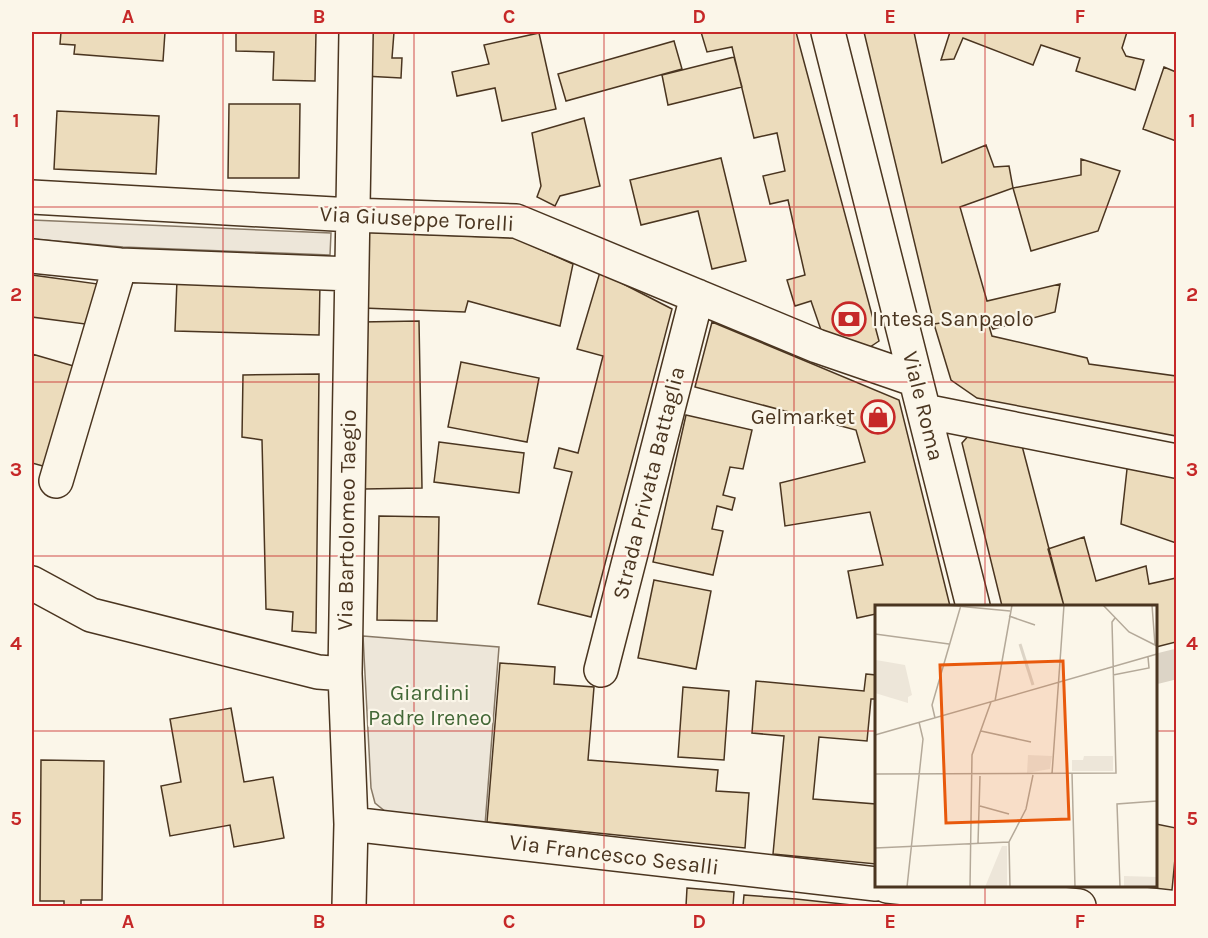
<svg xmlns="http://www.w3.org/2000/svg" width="1208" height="938" font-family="Karla,sans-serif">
  <rect width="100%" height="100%" fill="#fbf6e9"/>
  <path fill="#ede6d9" stroke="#887966" stroke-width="1.5" d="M32,220L331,233L330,255L123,247L32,239Z
    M363,636L499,647L485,825L386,812L375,803L371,788Z"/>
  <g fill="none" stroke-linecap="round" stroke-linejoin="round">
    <path stroke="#dcd4c6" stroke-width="30" d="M1156,669L1176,664"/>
  </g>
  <path fill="#ecdcbc" stroke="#4a3520" stroke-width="1.5" d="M61,32H165L163,61L74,54L75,45L60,44Z
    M236,32H316L315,81L273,80L274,52L236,51Z
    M367,32H394L392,58H402L401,78L364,76Z
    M701,32H796L879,341L867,349L822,333L811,301L795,306L787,280L805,275L788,200L770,204L763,176L785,171L777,133L754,138L732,47L707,52Z
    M864,32H914L942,163L986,145L994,167L1009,166L1013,188L960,207L987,301L1060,284L1055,312L993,329L986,316L934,324Z
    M950,32H1127L1122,48L1126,56L1144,60L1135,90L1076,71L1080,58L1041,45L1033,65L963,38L954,59L941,60Z
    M539,33L556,109L502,121L495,88L457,96L452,72L489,64L484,45Z
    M674,41L682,69L566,101L558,74Z
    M734,57L742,87L668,105L662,75Z
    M1164,67L1176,72V141L1143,129Z
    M229,104H300L299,178H228Z
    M57,111L159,116L156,174L54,169Z
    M584,118L600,186L560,196L555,206L537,197L541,186L532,133Z
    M721,158L746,261L712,269L698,211L641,225L630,180Z
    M1081,159L1120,171L1098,231L1031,251L1013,188L1081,175Z
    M363,232L515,238L573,264L560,326L468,301L465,312L363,308Z
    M600,272L672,309L591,617L538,604L572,472L554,468L559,448L578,453L603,356L577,349Z
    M32,275L98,284L85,324L32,317Z
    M177,280L320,283L319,335L175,331Z
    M986,316L992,336L1087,358L1089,364L1176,376V436L977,398L951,380L934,324Z
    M419,321L422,488L364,489L361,322Z
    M712,322L899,400L950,606H876V614L857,618L848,571L883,565L870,512L785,526L780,483L865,462L856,430L695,387Z
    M32,354L77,367L50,468L32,463Z
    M461,362L539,378L527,442L448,427Z
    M319,374L316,633L292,631L293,612L266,609L262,440L242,437L243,375Z
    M686,415L752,430L743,469L730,467L723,495L735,498L732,510L717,506L712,529L723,531L713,575L653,562Z
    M971,433L1021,442L1064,606H1002L962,443Z
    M439,442L524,453L519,493L434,482Z
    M1128,460L1176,468V543L1121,524Z
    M379,516L439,517L437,621L377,620Z
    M1084,537L1096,581L1146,566L1149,584L1176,578V642L1156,647V606H1064L1048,549Z
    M654,580L711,591L696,669L638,658Z
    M500,663L555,667L554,684L594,687L588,760L718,770L716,791L749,793L745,848L487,822Z
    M866,674L876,675V699H871L867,741L819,737L813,799L876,804V864L773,854L784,736L752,733L756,681L864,691Z
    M683,687L729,691L724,760L678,757Z
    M231,708L244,782L273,777L284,838L234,847L230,825L170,836L161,786L181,782L170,719Z
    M41,760L104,761L102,900H81V906H64V901H40Z
    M1156,824L1176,828V848L1172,890L1136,886H1156Z
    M687,888L734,892L733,906H686Z
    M744,895L796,899L861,906H743Z"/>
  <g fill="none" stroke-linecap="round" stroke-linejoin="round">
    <defs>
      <path id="minor" d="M828,32L973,606
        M32,197L352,215L516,221L817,346L916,380
        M32,256L120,265L351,274
        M924,411L1176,461
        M56,481L120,265
        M32,583L91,615L318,672L345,674
        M601,670L697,296
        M351,824L876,884
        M887,886L1079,906
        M349,906L351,824L345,674L356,32"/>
    </defs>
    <use href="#minor" stroke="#4a3520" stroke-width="36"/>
    <use href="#minor" stroke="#fbf6e9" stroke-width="33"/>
  </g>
  <path fill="none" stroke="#c62828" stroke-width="1.5" stroke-opacity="0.55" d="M223,32V906M414,32V906M604,32V906M794,32V906M985,32V606M32,207H1176M32,382H1176M32,556H1176M32,731H876M1156,731H1176M985,886V906"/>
  <defs>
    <symbol id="bank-ring" viewBox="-11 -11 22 22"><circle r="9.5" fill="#fbf6e9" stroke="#c62828" stroke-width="1.5"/><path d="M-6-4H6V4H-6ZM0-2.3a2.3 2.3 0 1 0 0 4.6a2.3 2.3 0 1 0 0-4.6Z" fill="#c62828"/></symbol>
    <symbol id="shop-ring" viewBox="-11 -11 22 22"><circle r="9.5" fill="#fbf6e9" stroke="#c62828" stroke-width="1.5"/><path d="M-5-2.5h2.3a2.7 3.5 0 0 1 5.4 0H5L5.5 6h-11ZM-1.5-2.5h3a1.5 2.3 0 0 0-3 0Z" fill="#c62828"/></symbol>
  </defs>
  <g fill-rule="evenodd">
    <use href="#bank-ring" x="830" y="300" width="38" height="38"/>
    <use href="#shop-ring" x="859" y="398" width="38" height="38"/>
  </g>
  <g text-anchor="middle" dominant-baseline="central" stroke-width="4.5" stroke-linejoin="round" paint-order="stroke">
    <g font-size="22" fill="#4a3520" stroke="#fbf6e9">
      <text transform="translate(417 219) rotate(3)">Via Giuseppe Torelli</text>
      <text transform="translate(923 406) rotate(76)">Viale Roma</text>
      <text transform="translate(649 483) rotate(-76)">Strada Privata Battaglia</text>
      <text transform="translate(347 520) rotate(-89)">Via Bartolomeo Taegio</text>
      <text transform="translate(614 855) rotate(7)">Via Francesco Sesalli</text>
    </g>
    <g font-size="22" fill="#4a3520" stroke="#fbf6e9" text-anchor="start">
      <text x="872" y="319">Intesa Sanpaolo</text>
      <text x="855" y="417" text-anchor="end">Gelmarket</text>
    </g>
    <g font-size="22" fill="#436837" stroke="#fbf6e9">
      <text x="430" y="693">Giardini<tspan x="430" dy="25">Padre Ireneo</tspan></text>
    </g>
  </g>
  <g transform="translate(875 605)">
    <rect width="282" height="282" fill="#fbf6e9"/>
    <path d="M1,55L30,60L37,90L33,92V98L0,88ZM153,150L177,151L175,164L152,168ZM209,151H238V166H197V155H208ZM127,241H132V282H110ZM249,271L282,272V282H249Z" fill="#ede6d9"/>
    <path fill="none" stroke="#dcd4c6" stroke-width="3" d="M145,39L158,80"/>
    <path fill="none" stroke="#b4a999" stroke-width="1.5" d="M71,0L135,6M228,0L254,27L282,41M277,0L280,40M134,11L160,20M0,29L74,39M238,70L274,63L273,52M120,96L137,0M60,113L57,100L86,0M106,126L156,137M0,130L282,49M197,168L200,282M0,169L241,168L237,17L240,13M177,169L189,0M105,201L134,209M103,238L105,171M0,243L134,237M32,282L48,134L44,117M95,282L97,150L116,97M135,282L134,237L151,204L158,170M245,282L242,199L282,196"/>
    <path fill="#e8590c" fill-opacity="0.15" stroke="#e8590c" stroke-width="3" d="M188,56L194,214L71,218L65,60Z"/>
    <rect width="282" height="282" fill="none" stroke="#4a3520" stroke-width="3"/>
  </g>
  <rect width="1208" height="938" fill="none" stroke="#fbf6e9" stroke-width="66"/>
  <rect x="33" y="33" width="1142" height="872" fill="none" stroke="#c62828" stroke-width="2"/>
  <g font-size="20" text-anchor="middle" font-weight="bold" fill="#c62828">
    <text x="128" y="23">A</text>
    <text x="319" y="23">B</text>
    <text x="509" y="23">C</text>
    <text x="699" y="23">D</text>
    <text x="890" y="23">E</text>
    <text x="1080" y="23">F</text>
    <text x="16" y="127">1</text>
    <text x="1192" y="127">1</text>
    <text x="16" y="301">2</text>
    <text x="1192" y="301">2</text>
    <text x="16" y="476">3</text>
    <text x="1192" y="476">3</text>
    <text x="16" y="650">4</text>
    <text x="1192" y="650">4</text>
    <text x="16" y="825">5</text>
    <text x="1192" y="825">5</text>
    <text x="128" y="928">A</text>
    <text x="319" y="928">B</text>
    <text x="509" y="928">C</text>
    <text x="699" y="928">D</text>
    <text x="890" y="928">E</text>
    <text x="1080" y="928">F</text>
  </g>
</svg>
